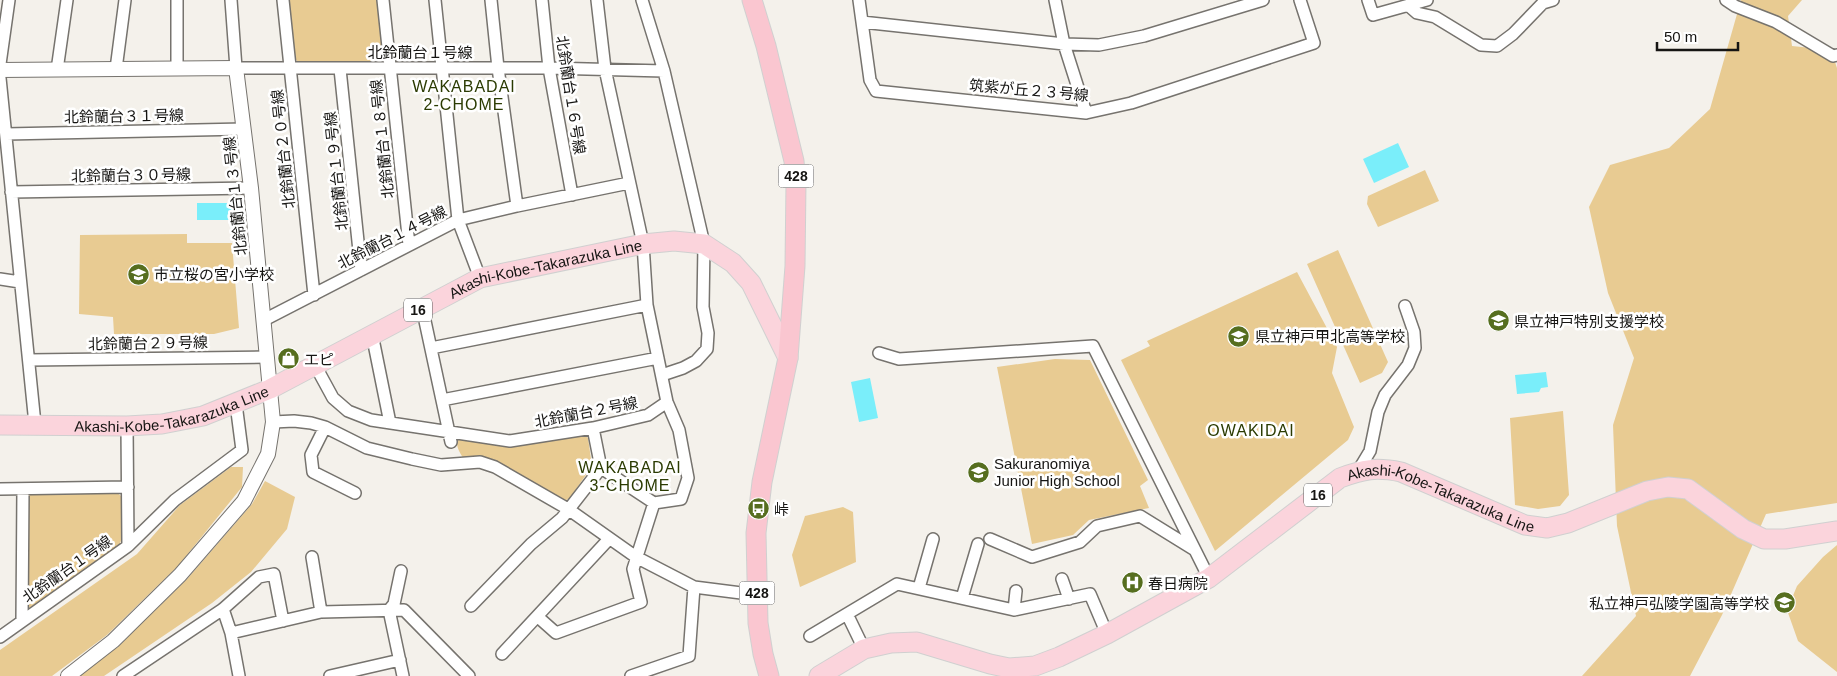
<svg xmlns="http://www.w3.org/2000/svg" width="1837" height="676" font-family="Arial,'Noto Sans JP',sans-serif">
  <rect width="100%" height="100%" fill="#f4f1eb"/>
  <path fill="#e8cb92" d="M287,0H379L384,56L380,61H297L293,55Z
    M1741,0H1802L1788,16L1792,46L1831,50L1837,68V503L1766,514L1722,615L1690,676H1582L1636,616L1617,526L1613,425L1634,358L1608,293L1589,207L1610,165L1669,148L1710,109Z
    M1425,170L1439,201L1378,227L1367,204L1368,196Z
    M187,234V243H232L239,328L214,334H114L113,317L79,314L80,235Z
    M1338,250L1388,362L1382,373L1360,383L1307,264Z
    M1297,272L1337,347L1332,373L1354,427L1348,440L1215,551L1121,360L1150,346L1147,341Z
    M1055,359L1090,360L1148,480L1140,486L1149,508L1089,520L1073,535L1032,544L997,367Z
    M1563,411L1569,495L1560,506L1538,509L1515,505L1510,418Z
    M584,435L588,438L592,466L570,498L563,502L464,459C460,453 455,446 458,439Z
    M231,467H243L242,487L178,566L107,635L52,676H0V650L137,554L180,505Z
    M265,481L295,497L287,529L251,572L212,603L104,676H81V673L118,647L188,578L252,504Z
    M115,491L121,496L122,537L119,547L31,609L27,605V498L30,494Z
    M843,507L853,512L856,562L800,587L792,555L805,516Z
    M1837,545V672L1798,641L1787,610L1797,586L1823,557Z"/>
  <path fill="#7aeefa" d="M1398,143L1409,167L1374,183L1363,159Z
    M197,203H237V220H197Z
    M1546,372L1548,387L1541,388L1539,392L1517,394L1515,375Z
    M870,378L878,418L859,422L851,382Z"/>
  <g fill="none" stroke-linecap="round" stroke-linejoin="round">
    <defs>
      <path id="minor" d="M231,0L236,68H549L664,71L704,244L703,307L708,333L707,349L696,361L683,368L662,375
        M283,0L314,295
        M383,0L409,245
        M435,0L458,220L480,278
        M491,0L498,68L517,206
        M542,0L549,68L572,195
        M642,0L664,71
        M859,0L870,80L876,91L1086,113L1131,103L1314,43L1300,0
        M1055,0L1064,44L1086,113
        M1368,0L1373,15L1427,0
        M1726,0L1735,6L1776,22L1833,56L1837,55
        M1409,6L1417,13L1435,17L1481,45L1497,46L1513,34L1543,3L1553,0
        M862,22L1064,44L1099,45L1144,36L1263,0
        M0,64L9,0
        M116,69L125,0
        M177,69V0
        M340,69L361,270
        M57,70L67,0
        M0,78L35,424
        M6,134L244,129
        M11,192L251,188
        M0,279L20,282
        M422,307L451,442
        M264,320L458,220L517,206L629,183
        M372,334L390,423
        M431,348L647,305
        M879,353L899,359L1093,346L1209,578
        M29,360L267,357
        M315,365L333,398L348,411L371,420L510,441L593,428L648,415L667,402L647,305L643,244L605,69L597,0
        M442,400L658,358
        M273,422L294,421L311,423L325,427L367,448L412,459L441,465L480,462L495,467L568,509L636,557L694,587L757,595
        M325,427L311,455L313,472L355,493
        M593,428L601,468L654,503L681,499L688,478L679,430L667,402
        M1358,471L1370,451L1378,412L1385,395L1408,365L1415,348L1414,332L1405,306
        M0,489L128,487
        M990,539L1032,557L1080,542L1097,526L1140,516L1195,550
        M128,546L175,500L242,450L236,404
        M312,557L321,612
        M401,571L394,604L389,610L403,676
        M1062,579L1069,599
        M919,588L933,539
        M962,598L978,544
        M471,606L531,544L562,518L601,468
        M223,609L231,633L239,676
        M1014,610L1016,591
        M847,614L864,649
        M538,617L556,633L641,602L633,569L654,503
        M22,621L23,489
        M231,633L321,612L404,610L469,676
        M810,636L897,584L1014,610L1090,594L1107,634
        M0,637L128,546L127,426
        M502,654L609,539
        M123,676L223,609L259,577L274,574L283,621
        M330,676L400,660
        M631,676L689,656L694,587"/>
      <path id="tertiary" d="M0,70L236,68L251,188L273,422L268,454L244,501L180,575L113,641L68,676"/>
      <g id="primary">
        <path id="s1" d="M0,425L127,426L162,424L203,416L270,389L480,278L643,244L674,241L704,244L733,263L751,283L788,358"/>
        <path id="s2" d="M819,676L864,649L891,643L917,642L990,664L1009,668L1035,666L1059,657L1107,634L1209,578L1340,478C1364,469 1376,467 1401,472L1525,525L1547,528L1568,523L1647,491L1668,487L1688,489L1743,529L1764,539H1785L1837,531"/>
      </g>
      <path id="trunk" d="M752,0L766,46L794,161L796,183L795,266L788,358L762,482L756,533L758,623L763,654L769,676"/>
    </defs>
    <use href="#minor" stroke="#76736e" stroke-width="14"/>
    <use href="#tertiary" stroke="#76736e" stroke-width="16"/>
    <use href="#primary" stroke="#d0d0d0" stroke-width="21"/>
    <use href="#trunk" stroke="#d0d0d0" stroke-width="21"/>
    <use href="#minor" stroke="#fff" stroke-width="11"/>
    <use href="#tertiary" stroke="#fff" stroke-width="14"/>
    <use href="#primary" stroke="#fbd4dc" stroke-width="19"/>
    <use href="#trunk" stroke="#fac6d0" stroke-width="19"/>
  </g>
  <defs>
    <symbol id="school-disc" viewBox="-11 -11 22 22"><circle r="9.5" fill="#566e1f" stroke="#fff"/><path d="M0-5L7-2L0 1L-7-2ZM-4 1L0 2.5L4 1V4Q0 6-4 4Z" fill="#fff"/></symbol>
    <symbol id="shop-disc" viewBox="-11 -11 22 22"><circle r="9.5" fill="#566e1f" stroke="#fff"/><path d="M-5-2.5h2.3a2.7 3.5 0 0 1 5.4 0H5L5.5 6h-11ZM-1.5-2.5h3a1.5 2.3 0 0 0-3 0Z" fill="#fff"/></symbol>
    <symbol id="bus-disc" viewBox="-11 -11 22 22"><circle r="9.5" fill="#566e1f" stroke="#fff"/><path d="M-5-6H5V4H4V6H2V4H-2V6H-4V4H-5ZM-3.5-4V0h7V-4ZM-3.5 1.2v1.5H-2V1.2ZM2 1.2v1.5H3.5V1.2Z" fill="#fff"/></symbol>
    <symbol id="hospital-disc" viewBox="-11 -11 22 22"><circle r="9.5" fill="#566e1f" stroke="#fff"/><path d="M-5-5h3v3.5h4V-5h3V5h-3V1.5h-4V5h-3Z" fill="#fff"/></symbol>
  </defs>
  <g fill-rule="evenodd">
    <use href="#school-disc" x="126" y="262" width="25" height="25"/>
    <use href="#school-disc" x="1486" y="308" width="25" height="25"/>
    <use href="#school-disc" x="1226" y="324" width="25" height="25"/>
    <use href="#shop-disc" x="276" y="346" width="25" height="25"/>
    <use href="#school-disc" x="966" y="460" width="25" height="25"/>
    <use href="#bus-disc" x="746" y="496" width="25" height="25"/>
    <use href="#hospital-disc" x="1120" y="570" width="25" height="25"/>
    <use href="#school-disc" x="1772" y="590" width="25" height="25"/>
  </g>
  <g text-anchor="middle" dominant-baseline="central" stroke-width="5" stroke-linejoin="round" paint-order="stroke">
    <g fill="#fff" stroke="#5c5b5a" stroke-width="1">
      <rect x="778.5" y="164.5" width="35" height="23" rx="4"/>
      <rect x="404" y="298.5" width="28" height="23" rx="4"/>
      <rect x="1304" y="483.5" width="28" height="23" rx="4"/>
      <rect x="739.5" y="581.5" width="35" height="23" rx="4"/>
    </g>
    <g font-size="14" font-weight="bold" fill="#161513">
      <text x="796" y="176">428</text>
      <text x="418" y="310">16</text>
      <text x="1318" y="495">16</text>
      <text x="757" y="593">428</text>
    </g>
    <g font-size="15" fill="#161513" stroke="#fff">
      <text x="420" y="52">北鈴蘭台１号線</text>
      <text transform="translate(1029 90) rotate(5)">筑紫が丘２３号線</text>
      <text transform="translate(571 95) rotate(81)">北鈴蘭台１６号線</text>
      <text transform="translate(124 116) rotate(-1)">北鈴蘭台３１号線</text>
      <text transform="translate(382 139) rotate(-96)">北鈴蘭台１８号線</text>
      <text transform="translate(283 149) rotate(-96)">北鈴蘭台２０号線</text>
      <text transform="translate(336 171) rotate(-96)">北鈴蘭台１９号線</text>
      <text transform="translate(131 175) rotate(-1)">北鈴蘭台３０号線</text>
      <text transform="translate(235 196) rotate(-96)">北鈴蘭台１３号線</text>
      <text transform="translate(392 237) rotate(-27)">北鈴蘭台１４号線</text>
      <text stroke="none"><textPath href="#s1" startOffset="579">Akashi-Kobe-Takarazuka Line</textPath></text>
      <text transform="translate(148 343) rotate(-1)">北鈴蘭台２９号線</text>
      <text stroke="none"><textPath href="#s1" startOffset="174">Akashi-Kobe-Takarazuka Line</textPath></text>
      <text transform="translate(586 412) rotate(-11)">北鈴蘭台２号線</text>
      <text stroke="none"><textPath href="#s2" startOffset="695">Akashi-Kobe-Takarazuka Line</textPath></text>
      <text transform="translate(67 569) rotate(-35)">北鈴蘭台１号線</text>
    </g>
    <g font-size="15" fill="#161513" stroke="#fff" text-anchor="start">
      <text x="154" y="274">市立桜の宮小学校</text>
      <text x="1514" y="321">県立神戸特別支援学校</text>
      <text x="1255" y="336">県立神戸甲北高等学校</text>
      <text x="304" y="359">エピ</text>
      <text x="994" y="463">Sakuranomiya<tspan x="994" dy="17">Junior High School</tspan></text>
      <text x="774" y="509">峠</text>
      <text x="1148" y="583">春日病院</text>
      <text x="1769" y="603" text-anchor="end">私立神戸弘陵学園高等学校</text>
    </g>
    <g font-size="16" letter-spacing="1" fill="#2b3b02" stroke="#fff">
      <text x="464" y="86">WAKABADAI<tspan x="464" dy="18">2-CHOME</tspan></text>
      <text x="1251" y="430">OWAKIDAI</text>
      <text x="630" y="467">WAKABADAI<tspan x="630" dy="18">3-CHOME</tspan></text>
    </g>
  </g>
  <path d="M1657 42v8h81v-8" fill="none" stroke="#161513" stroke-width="2.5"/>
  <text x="1664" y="42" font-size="15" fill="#161513" stroke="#ffffff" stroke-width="4" paint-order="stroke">50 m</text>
</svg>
